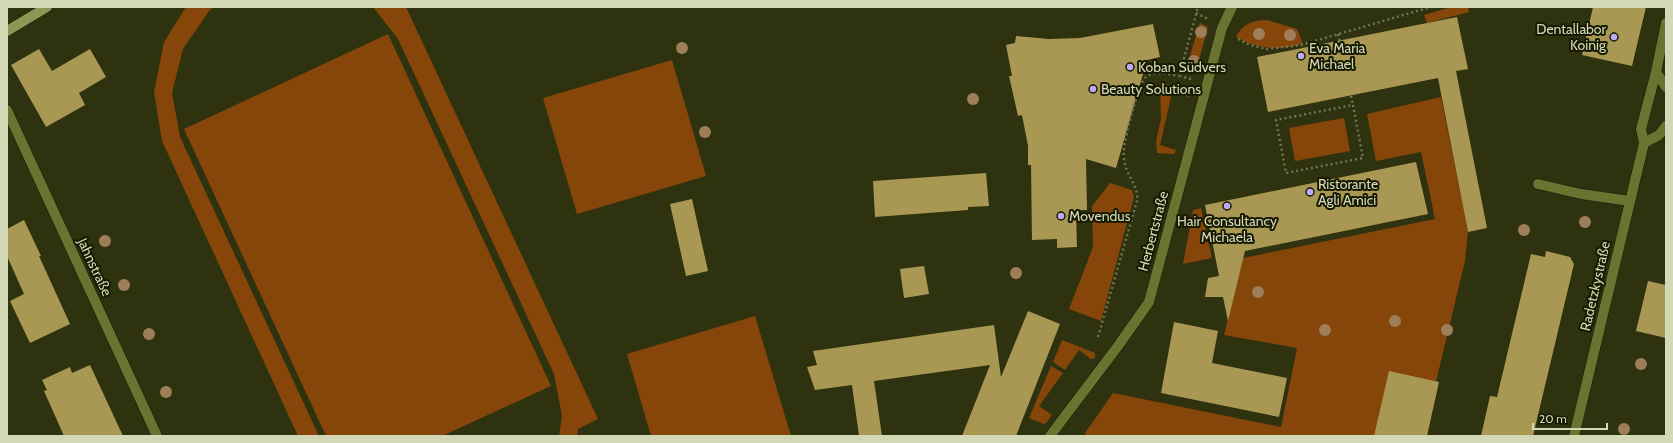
<svg xmlns="http://www.w3.org/2000/svg" width="1673" height="443" font-family="Cabin,sans-serif">
  <rect width="100%" height="100%" fill="#2e320f"/>
  <path fill="#86460a" d="M186,7H214L209,11L183,49L172,93L180,137L319,436H298L162,141L154,92L164,42Z
    M373,7H406L598,419L578,429L577,436H559L562,416L554,374L398,39Z
    M1451,7H1468L1469,12L1427,23L1424,15Z
    M1267,20L1297,29L1303,44C1278,51 1258,49 1236,37C1242,24 1253,20 1267,20Z
    M1200,23L1208,27L1197,67L1186,69Z
    M388,34L551,386L442,436H326L184,129Z
    M672,60L706,176L577,214L543,98Z
    M1160,83L1190,89L1189,97L1172,93L1160,145L1176,150L1174,154L1157,153L1156,141L1161,119Z
    M1441,97L1468,232L1465,261L1423,436H1086L1085,433L1113,393L1281,427L1297,348L1224,335L1243,258L1435,219L1421,152L1376,161L1367,114Z
    M1344,118L1350,151L1295,161L1289,128Z
    M1110,183L1132,190L1134,197L1101,321L1069,309L1093,247L1092,206Z
    M1201,208L1212,258L1183,264L1193,210Z
    M755,316L791,436H651L627,354Z
    M1062,340L1095,353V358L1091,359L1079,350L1065,370L1053,362Z
    M1051,366L1063,373L1039,406L1052,415L1046,423L1044,424L1029,418Z"/>
  <path fill="#a99853" d="M1593,7H1646L1632,66L1582,55Z
    M1457,17L1468,69L1456,71L1487,228L1468,232L1438,78L1268,112L1257,57Z
    M1153,24L1160,57L1147,60L1116,168L1086,159L1087,210H1076L1077,247L1057,248V239L1032,240L1031,165H1028V146L1022,115L1018,116L1009,76H1012L1006,45L1015,43L1016,36L1049,39L1080,38Z
    M39,49L52,71L90,49L106,77L79,93L85,105L46,127L11,65Z
    M1416,162L1428,214L1245,251L1228,321L1223,297H1205L1208,278L1219,276L1205,205Z
    M986,173L989,206L968,207V210L875,217L873,181Z
    M692,199L708,271L686,276L670,204Z
    M24,220L41,256H39L70,324L30,343L10,301L24,294L7,256V229Z
    M1546,251L1570,257L1574,264L1533,436H1481L1490,396L1497,397L1531,254L1545,257Z
    M924,266L929,294L904,298L900,269Z
    M1648,281L1666,285V338L1636,331Z
    M1028,311L1060,324L1016,436H962L990,365L874,381L882,436H859L852,385L815,390L807,367L817,365L813,351L994,325L1001,377Z
    M1174,322L1218,331L1212,363L1287,378L1279,417L1161,393Z
    M90,365L123,436H64L44,391L47,390L42,380L70,367L72,373Z
    M1389,371L1439,382L1427,436H1374Z"/>
  <g fill="none" stroke-linecap="round" stroke-linejoin="round">
    <defs>
      <path id="lane" d="M1538,184L1581,194L1630,201"/>
      <path id="street" d="M7,110L157,436
        M1644,143L1659,135L1666,126
        M1050,436L1118,346L1149,302L1222,28L1232,7
        M1574,436L1644,143L1641,129L1656,72"/>
      <path id="secondary" d="M1666,23L1656,72L1666,87"/>
      <path id="primary" d="M7,31L47,7"/>
    </defs>
    <use href="#lane" stroke="#171905" stroke-width="11"/>
    <use href="#street" stroke="#171905" stroke-width="11"/>
    <use href="#secondary" stroke="#171905" stroke-width="11"/>
    <use href="#primary" stroke="#171905" stroke-width="11"/>
    <path stroke="#707552" stroke-width="2.5" stroke-dasharray="2 3" stroke-linecap="butt" d="M1196,13L1208,19
      M1338,34L1340,43
      M1238,39L1250,45L1267,49L1301,45L1431,7
      M1191,79L1179,76L1198,7
      M1351,96L1353,105
      M1353,105L1363,158L1286,173L1276,120Z
      M1098,337L1137,201C1139,187 1128,178 1125,164C1124,160 1123,154 1124,149C1125,137 1138,83 1146,77C1156,70 1168,74 1179,76"/>
    <use href="#lane" stroke="#6a732f" stroke-width="10"/>
    <use href="#street" stroke="#6a732f" stroke-width="10"/>
    <use href="#secondary" stroke="#6a732f" stroke-width="10"/>
    <use href="#primary" stroke="#8d9653" stroke-width="10"/>
  </g>
  <g fill="#9e7e58">
    <circle cx="1201" cy="32" r="6"/>
    <circle cx="1259" cy="34" r="6"/>
    <circle cx="1290" cy="35" r="6"/>
    <circle cx="682" cy="48" r="6"/>
    <circle cx="1194" cy="61" r="6"/>
    <circle cx="973" cy="99" r="6"/>
    <circle cx="705" cy="132" r="6"/>
    <circle cx="1585" cy="222" r="6"/>
    <circle cx="1524" cy="230" r="6"/>
    <circle cx="105" cy="241" r="6"/>
    <circle cx="1016" cy="273" r="6"/>
    <circle cx="124" cy="285" r="6"/>
    <circle cx="1258" cy="292" r="6"/>
    <circle cx="1395" cy="321" r="6"/>
    <circle cx="1325" cy="330" r="6"/>
    <circle cx="1447" cy="330" r="6"/>
    <circle cx="149" cy="334" r="6"/>
    <circle cx="1641" cy="364" r="6"/>
    <circle cx="166" cy="392" r="6"/>
    <circle cx="1624" cy="429" r="6"/>
  </g>
  <g fill="#bda9f5" stroke="#171a00" stroke-width="1.5">
    <circle cx="1614" cy="37" r="4"/>
    <circle cx="1301" cy="56" r="4"/>
    <circle cx="1130" cy="67" r="4"/>
    <circle cx="1093" cy="89" r="4"/>
    <circle cx="1310" cy="192" r="4"/>
    <circle cx="1227" cy="206" r="4"/>
    <circle cx="1061" cy="216" r="4"/>
  </g>
  <g text-anchor="middle" dominant-baseline="central" stroke-width="4" stroke-linejoin="round" paint-order="stroke">
    <g font-size="14" fill="#d2d8b6" stroke="#171a00" text-anchor="start">
      <text x="1606" y="29" text-anchor="end">Dentallabor<tspan x="1606" dy="16">Koinig</tspan></text>
      <text x="1309" y="48">Eva Maria<tspan x="1309" dy="16">Michael</tspan></text>
      <text x="1138" y="67">Koban Südvers</text>
      <text x="1101" y="89">Beauty Solutions</text>
      <text x="1318" y="184">Ristorante<tspan x="1318" dy="16">Agli Amici</tspan></text>
      <text x="1069" y="216">Movendus</text>
      <text x="1227" y="221" text-anchor="middle">Hair Consultancy<tspan x="1227" dy="16">Michaela</tspan></text>
    </g>
    <g font-size="14" fill="#d2d8b6" stroke="#171a00">
      <text transform="translate(1153 231) rotate(-75)">Herbertstraße</text>
      <text transform="translate(95 267) rotate(65)">Jahnstraße</text>
      <text transform="translate(1595 286) rotate(-77)">Radetzkystraße</text>
    </g>
  </g>
  <rect width="1673" height="443" fill="none" stroke="#d2d8b6" stroke-width="16"/>
  <path d="M1533 423v6h74v-6" fill="none" stroke="#d2d8b6" stroke-width="2"/>
  <text x="1539" y="423" font-size="12" fill="#d2d8b6" stroke="#171a00" stroke-width="3" paint-order="stroke">20 m</text>
</svg>
